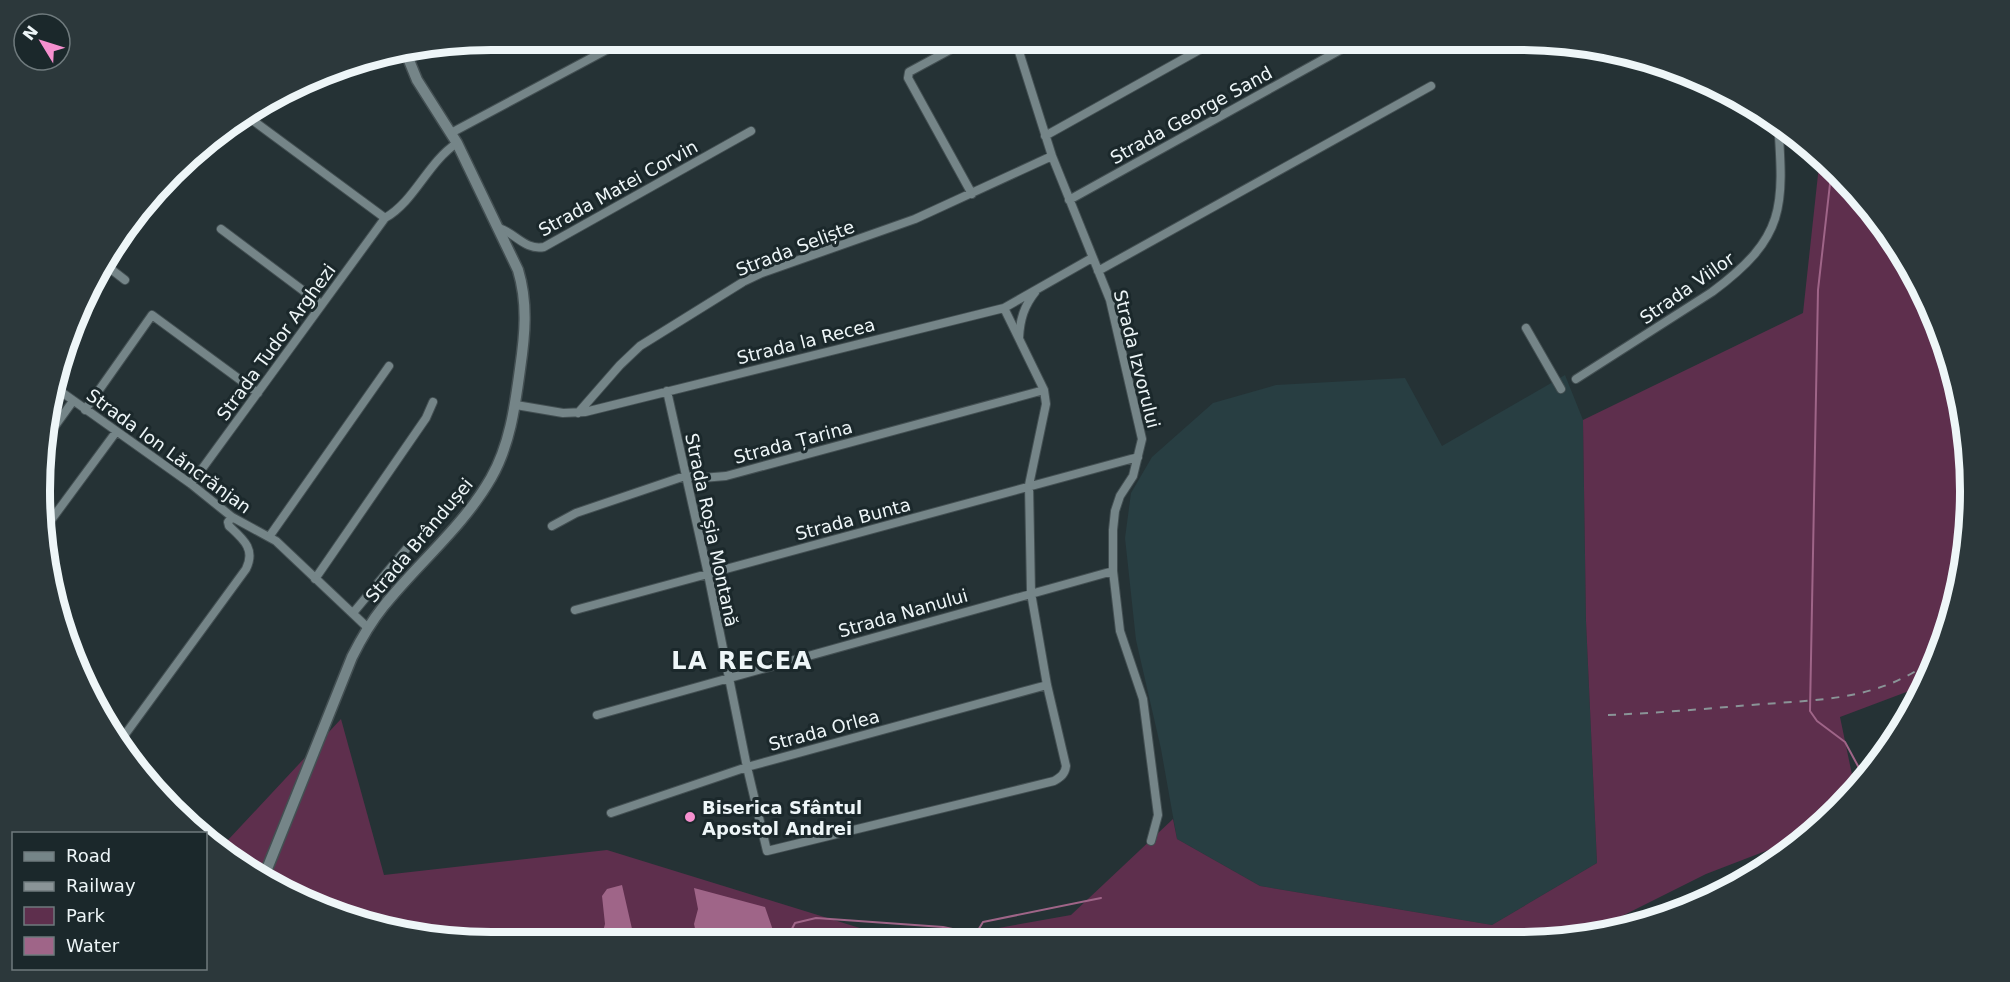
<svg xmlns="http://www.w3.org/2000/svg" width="2010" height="982" font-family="'DejaVu Sans',sans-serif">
  <rect width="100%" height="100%" fill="#253235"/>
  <path fill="#283e42" d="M1565,375L1583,420L1586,621L1597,863L1492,925L1260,886L1177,839L1161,749L1136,640L1125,538L1131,493L1152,457L1213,403L1276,385L1405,378L1442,446Z"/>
  <path fill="#5e2f4d" d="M1820,156L1839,172L1895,240L1937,318L1962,403L1971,491L1962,580L1936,664L1925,685L1840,717L1855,789L1804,840H1794L1706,874L1576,939L926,941L1071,915L1173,819L1177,839L1260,886L1492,925L1597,863L1586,621L1583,420L1803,313Z
    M341,719L384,875L607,850L905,942L491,943L402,934L318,908L240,867L217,848L228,840Z"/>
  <path fill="#9f6588" d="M622,885L635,942L600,943L605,924L602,896L607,889Z
    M694,888L765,907L777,942H698L694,924L698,909Z"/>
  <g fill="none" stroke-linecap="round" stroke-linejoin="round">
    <path stroke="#9f6588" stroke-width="2" d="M1832,166L1818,290L1810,711L1817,721L1845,742L1865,779
      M974,937L983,922L1101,898
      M785,942L795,923L816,918L943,927L967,932L978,941"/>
    <defs>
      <path id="minor" d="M970,39L909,72L908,78L972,194
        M1015,39L1052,156L1110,300L1142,439L1133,476L1120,496L1115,511L1113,530V571L1120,631L1143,699L1158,815L1151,841
        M247,116L385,218
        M451,133L625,40
        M1045,136L1219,39
        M1069,200L1360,39
        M499,228C515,233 526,251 544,247L751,131
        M221,229L321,304
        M103,263L125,280
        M1098,271L1431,86
        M1526,328L1561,389
        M1019,338C1020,319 1024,306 1036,291
        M1576,379L1712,292C1786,237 1784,208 1778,121
        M53,386L191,484L232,517L276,541L368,628
        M667,391L708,574L747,767L767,851L1054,781C1061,777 1065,774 1066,766L1047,685L1031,593L1029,485L1046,404L1044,390L1004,308
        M516,405L563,413L585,412L1004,308L1092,258
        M85,410L152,315L258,393
        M578,413L620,365L640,346L743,282L762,273L915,219L1052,156
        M47,437L73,401
        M191,484L385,218C415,201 427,163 457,143
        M552,526L576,513L685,476L702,478L726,476L1044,390
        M43,531L116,432
        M269,537L389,366
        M315,579L426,418L433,402
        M575,610L1138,457
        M353,613L413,541
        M597,715L1113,571
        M121,740L246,569C256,549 243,539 229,526L228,522L232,517
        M611,813L747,767L1047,685"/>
      <path id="secondary" d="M263,879L352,657C361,639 371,622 383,607C418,563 463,527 491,478C510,445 515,406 520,369C525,335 528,303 518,270L457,143L417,80L406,53"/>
    </defs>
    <use href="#minor" stroke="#434f52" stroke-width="10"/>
    <use href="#secondary" stroke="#434f52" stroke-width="13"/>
    <use href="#minor" stroke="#758588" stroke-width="8"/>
    <use href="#secondary" stroke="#758588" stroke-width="10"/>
    <path stroke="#8a9497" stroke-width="2" stroke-dasharray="8 8" stroke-linecap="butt" d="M1608,715C1656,713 1704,709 1751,705C1822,699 1880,702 1939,655"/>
  </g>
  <circle fill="#f690cf" stroke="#1b282b" stroke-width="2" cx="690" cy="817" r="6"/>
  <g text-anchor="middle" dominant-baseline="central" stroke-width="6" stroke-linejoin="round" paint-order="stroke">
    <g font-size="18" fill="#eef6f8" stroke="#1b282b">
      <text transform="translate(1191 115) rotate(-29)">Strada George Sand</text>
      <text transform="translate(618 188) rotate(-29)">Strada Matei Corvin</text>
      <text transform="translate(795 248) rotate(-21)">Strada Seliște</text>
      <text transform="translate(1687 288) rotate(-35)">Strada Viilor</text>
      <text transform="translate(806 341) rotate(-14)">Strada la Recea</text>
      <text transform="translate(276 342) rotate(-54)">Strada Tudor Arghezi</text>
      <text transform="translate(1137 359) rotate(76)">Strada Izvorului</text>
      <text transform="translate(793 442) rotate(-15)">Strada Țarina</text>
      <text transform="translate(169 451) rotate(36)">Strada Ion Lăncrănjan</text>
      <text transform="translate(853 519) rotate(-15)">Strada Bunta</text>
      <text transform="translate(712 530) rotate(78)">Strada Roșia Montană</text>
      <text transform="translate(419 540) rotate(-50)">Strada Brândușei</text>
      <text transform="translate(903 613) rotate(-16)">Strada Nanului</text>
      <text transform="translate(824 730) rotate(-15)">Strada Orlea</text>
    </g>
    <g font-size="18" font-weight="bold" fill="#eef6f8" stroke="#1b282b" text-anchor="start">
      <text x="702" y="807">Biserica Sfântul<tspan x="702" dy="21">Apostol Andrei</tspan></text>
    </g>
    <g font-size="24" font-weight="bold" letter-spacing="1.5" fill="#eef6f8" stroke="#1b282b">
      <text x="742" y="661">LA RECEA</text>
    </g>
  </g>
  <path d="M0 0H2010V982H0ZM491 50H1519A441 441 0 0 1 1960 491V491A441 441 0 0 1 1519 932H491A441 441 0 0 1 50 491V491A441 441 0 0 1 491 50Z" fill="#2c383b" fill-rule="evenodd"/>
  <path fill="none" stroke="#eef6f8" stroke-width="8" d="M491 50H1519A441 441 0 0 1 1960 491V491A441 441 0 0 1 1519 932H491A441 441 0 0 1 50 491V491A441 441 0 0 1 491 50Z"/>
  <rect x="12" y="832" width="195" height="138" fill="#1b282b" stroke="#6f7a7d" stroke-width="1.5"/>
  <rect x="24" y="852" width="30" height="9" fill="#758588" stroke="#6f7a7d" stroke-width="1.5"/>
  <text x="66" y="862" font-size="18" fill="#eef6f8">Road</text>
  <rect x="24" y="882" width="30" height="9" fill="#8a9497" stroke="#6f7a7d" stroke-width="1.5"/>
  <text x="66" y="892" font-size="18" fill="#eef6f8">Railway</text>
  <rect x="24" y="907" width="30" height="18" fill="#5e2f4d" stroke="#6f7a7d" stroke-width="1.5"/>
  <text x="66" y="922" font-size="18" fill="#eef6f8">Park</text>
  <rect x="24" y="937" width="30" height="18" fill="#9f6588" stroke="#6f7a7d" stroke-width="1.5"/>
  <text x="66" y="952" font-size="18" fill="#eef6f8">Water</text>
  <g transform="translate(42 42) rotate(308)"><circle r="28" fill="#1b282b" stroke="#6f7a7d" stroke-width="1.5"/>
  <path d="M0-4.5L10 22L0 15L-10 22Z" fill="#f690cf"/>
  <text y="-9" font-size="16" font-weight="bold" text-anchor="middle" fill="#eef6f8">N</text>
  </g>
</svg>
